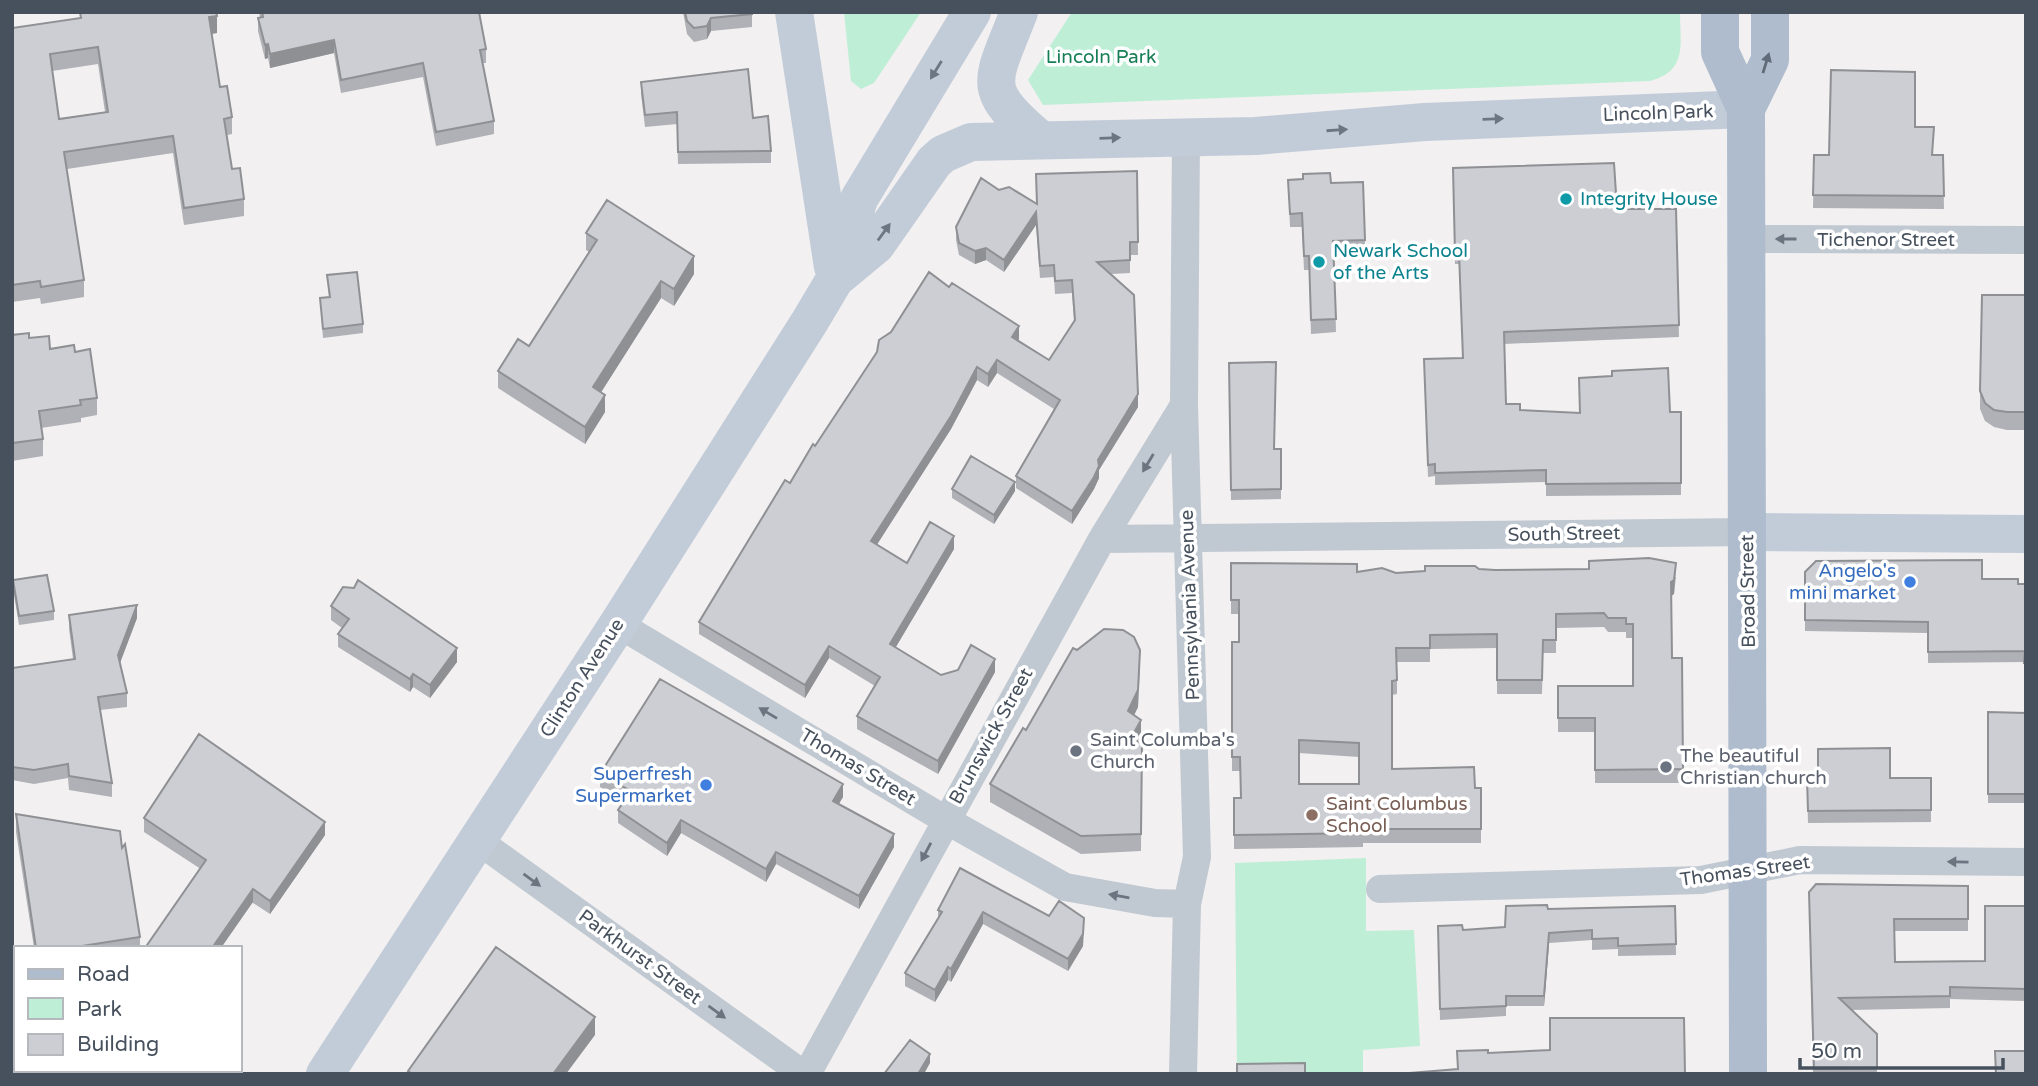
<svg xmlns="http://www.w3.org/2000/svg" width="2038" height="1086" font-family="'Varela Round',sans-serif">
  <rect width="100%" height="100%" fill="#f2f0f0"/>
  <path fill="#beefd6" d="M844,12H921L874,83L861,89L851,81Z
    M1072,12H1680C1680,44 1688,71 1650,81L1043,105L1028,80Z
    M1366,858V931L1414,930L1420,1046L1363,1050V1072L1237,1074L1235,863Z"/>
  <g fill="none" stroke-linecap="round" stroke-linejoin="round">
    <path stroke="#c0c8d1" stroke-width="28" d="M1745,239L2026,240
      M1102,539L1748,532
      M618,624L944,819L1065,887L1155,903L1187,904
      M477,840L803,1074
      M1380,889L1701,880L1800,860L2026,862
      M807,1074L1102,539L1184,405
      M1183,1074L1187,904L1197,857L1184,405L1186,136"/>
    <path stroke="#c2cbd8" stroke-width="38" d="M794,12L833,267
      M1019,12C992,83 978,88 1041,140
      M835,279L876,245L934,162L943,154L971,142L1255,136L1425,122L1746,109
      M1748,532L2026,534
      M325,1074L618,624L810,321L835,279L859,199L972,12"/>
    <path stroke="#afbcce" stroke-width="38" d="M1720,12V52L1746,109L1748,1074
      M1746,109L1770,60V12"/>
  </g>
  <path fill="#afb1b6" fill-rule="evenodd" d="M80,12L217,33L212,34L220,87L232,117V134L227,135L232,169L244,199V216L184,225L173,153L67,169L84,280V297L41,304L40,298L12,302V28L80,18ZM98,64L105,112L59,119L52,71Z
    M259,12H479L486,49V63H482L494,121V134L436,146L423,77L341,93L334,53L270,68L268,58L265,59L258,31V18H260Z
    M683,12H752V27L711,31L707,39L694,42L687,34Z
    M641,82L753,118L771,151V163L678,164L677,124L645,127L641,94Z
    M1915,127L1933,155H1943L1944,209L1813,208L1814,155H1829Z
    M1453,168L1617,209H1676L1679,337L1504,344L1506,404L1520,410L1580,413L1681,412V495L1546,496V482L1435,485V476L1428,477L1424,359L1463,358L1459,264H1455Z
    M1137,171L1138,255H1130V273L1111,274L1138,407L1099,470V478L1094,489L1072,524L1016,488V476L1054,409L997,373L988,387L977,380L951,429L877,544L907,563L954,549L895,648L941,675L995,672L938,774L857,729V716L875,686L829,658L805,698L699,634V622L815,446L1019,339L1018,341L1049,360L1074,321L1072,293L1055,294L1054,277L1040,278L1036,225L1004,272L986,260L975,264L959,255L956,240V227L999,190L1036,204Z
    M1288,180L1331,183L1365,240V254L1334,255L1336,332L1311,334L1309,270H1304L1302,227H1290Z
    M586,233L694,274L674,306L661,298L601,392L605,412L585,444L498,388V371L529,346L589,252L586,250Z
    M327,275L363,324V333L323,338L320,298L329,297Z
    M2026,295V430H2007L1994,427L1985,421L1980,409V391Z
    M12,335L29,338L50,349L75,352L97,398V415L81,418V422L41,428L43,439V456L12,461Z
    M1229,363L1274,449H1281V499L1231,500Z
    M952,489L1015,491L994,524L952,498Z
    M1231,563L1357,572L1396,573L1479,569L1676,577L1674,594L1671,596L1672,658H1682L1683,783H1595V732H1558V686H1633V638H1626V632H1608L1604,627L1556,628V653H1543L1542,694H1497V648L1430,649V662H1397V694L1392,695V769L1475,788H1481V843H1363V847L1234,849V798H1241L1240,771H1232V642H1239V614H1231ZM1299,753L1359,757V784H1299Z
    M1805,572L1982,579L2018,584H2026V675H2024V662L1928,663V633L1805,631Z
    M13,580L54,611V620L19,625L13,589Z
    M331,606L457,662L430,698L413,687L410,692L338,647V634L342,628L331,620Z
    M69,615L137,618L120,663L127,693V707L100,710L112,783V797L69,790L68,778L34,784L12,780V668L73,659L69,629Z
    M1077,650L1140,667L1138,707L1134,715L1141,738L1139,742L1142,744L1141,851L1081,854L990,802V784L1026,730Z
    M1988,712L2026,713V803H1988Z
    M600,774L843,797L838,804L894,847L859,909L776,864L766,882L681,833L667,856L618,823V810L625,801L600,787Z
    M1931,778V822L1808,823L1807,779Z
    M16,814L122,848L140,937V948H34L16,832Z
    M144,818L325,835L270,914L144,832Z
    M960,868L1049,916L1084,930L1083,946L1068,971L983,924L951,982L948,980L935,1002L905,986V973L938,920V910Z
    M1968,886V931H1894L1895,962L1985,961L2026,906V1001L1950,999V1008L1851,1010L1877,1034V1074H1813L1809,892Z
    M1675,906L1676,955L1618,956V949L1592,950V940L1549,943L1544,1006H1506V1016L1440,1020L1438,926L1463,930L1505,927L1548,909Z"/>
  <path fill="#8f9094" d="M217,16V33L209,34V17Z
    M711,18V31L707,39V26Z
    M334,40V53L270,68V54Z
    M268,44V58L265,59V45Z
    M1036,212V225L1004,272V260Z
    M986,248V260L975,264V251Z
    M694,256V274L674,306V289Z
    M661,281V298L593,405V387Z
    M1019,326V339L1012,350V337Z
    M997,360V373L988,387V374Z
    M977,367V380L951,429L871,554V541Z
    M1138,394V407L1099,470V478L1094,489L1072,524V511L1098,460Z
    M605,395V412L585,444V427Z
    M1015,482V491L994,524V515Z
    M954,536V549L890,657V644Z
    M1676,563L1674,594L1671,596V582Z
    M137,605V618L118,668V655Z
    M829,646V658L805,698V685Z
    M457,648V662L430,698V685Z
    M1140,650L1138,707L1128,728V711Z
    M995,659V672L938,774V761Z
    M413,674V687L410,692V679Z
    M1141,720V738L1131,755V738Z
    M843,784V797L833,814V801Z
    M681,820V833L667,856V843Z
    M325,822V835L270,914V901Z
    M894,834V847L859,909V896Z
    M776,852V864L766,882V869Z
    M253,889V902L221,948H212Z
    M983,912V924L951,982V969Z
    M1084,918L1083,946L1068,971V959Z
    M1549,933V943L1544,1006V996Z
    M948,967V980L935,1002V990Z
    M595,1017V1035L566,1074H553Z
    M930,1054V1063L924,1074H918Z"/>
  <path fill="#ccced4" stroke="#8f9094" stroke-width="2" fill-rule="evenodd" d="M80,12H216L217,16L209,17L220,87L227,86L232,117L224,119L232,169L240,168L244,199L184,208L173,136L64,152L84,280L41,287L40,281L12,285V28L81,18ZM98,47L108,112L59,119L50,54Z
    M262,12H479L486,49L480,50L494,121L436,132L423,63L341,80L334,40L270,54L268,44L265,45L258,18L263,17Z
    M685,12H752V14L711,18L707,26L694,28L687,21Z
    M748,69L753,118L768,116L771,151L678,152L677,112L645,115L641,82Z
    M1831,70L1915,72V127H1934L1932,155H1943L1944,196L1813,195L1814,155H1829Z
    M1614,163L1617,209H1676L1679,325L1504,332L1506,404H1520V410L1580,413L1579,378L1612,376V371L1668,368L1670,412H1681V483L1546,484V470L1435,473V464L1428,465L1424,359L1463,358L1459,253H1455L1453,168Z
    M1137,171L1138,242H1130V260L1097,262L1134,295L1138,394L1098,460L1099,466L1094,477L1072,511L1016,476L1060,400L997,360L988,374L977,367L951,416L871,541L907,563L930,522L954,536L890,644L941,675L958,670L971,645L995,659L938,761L857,716L880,677L829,646L805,685L699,622L785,480L790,483L813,444L815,446L877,352L879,340L891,332L929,272L949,287L952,283L1019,326L1012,337L1049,360L1075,320L1072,280L1055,281L1054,265L1040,266L1036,212L1004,260L986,248L975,251L959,243L956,227L981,178L999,190L1009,187L1037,204L1036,174Z
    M1330,173L1331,183L1363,182L1365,240L1333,241L1336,319L1311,320L1309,256H1304L1302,213L1290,214L1288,180L1303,179V174Z
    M607,200L694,256L674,289L661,281L593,387L605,395L585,427L498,371L518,339L529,346L597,240L586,233Z
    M357,272L363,324L323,329L320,298L330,297L327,275Z
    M1982,295H2026V412H2007L1994,410L1985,403L1980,391Z
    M29,333V338L49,336L50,349L74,345L75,352L90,349L97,398L80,400L81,405L39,411L43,439L12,443V335Z
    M1276,362L1274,449H1281V489L1231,490L1229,363Z
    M971,456L1015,482L994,515L952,489Z
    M1649,558L1676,563L1674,580L1671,582L1672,658H1682L1683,769L1595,770V718H1558V686H1633V624H1626V618H1608L1604,613L1556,614V640H1543L1542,680H1497V634L1430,635V648H1396L1397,680L1392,681V769L1474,767L1475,788H1481V829H1363V833L1234,835V798H1241L1240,757H1232V642H1239V600H1231V563L1357,564V572L1382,568L1396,573L1425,571V566H1475L1479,569L1495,570L1589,569V561ZM1299,740L1359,743V784H1299Z
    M1982,560V579H2018V584H2026V663H2024L2025,651L1928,652V622L1805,620V572L1816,561Z
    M47,575L54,611L19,616L13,580Z
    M358,580L457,648L430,685L413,674L410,679L338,634L349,619L331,606L343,587L354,588Z
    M137,605L118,655L127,693L98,697L112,783L69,776L68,764L34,770L12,767V668L75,659L69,615Z
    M1104,629L1123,630L1134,637L1140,650L1138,690L1128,711L1141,720L1131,738L1142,744L1141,834L1081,836L990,784L1023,728L1026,730L1073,648L1077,650Z
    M660,679L843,784L833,801L894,834L859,896L776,852L766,869L681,820L667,843L618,810L631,791L600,774Z
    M1988,712L2026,713V794H1988Z
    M199,734L325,822L270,901L253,889L212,948H145L206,860L144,818Z
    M1890,748V778H1931V810L1808,811L1807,779H1818V749Z
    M16,814L120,831L122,848L125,844L140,937L69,948H36Z
    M960,868L1049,916L1059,901L1084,918L1083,934L1068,959L983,912L951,969L948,967L935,990L905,973L942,912L938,910Z
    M1816,884L1968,886V919H1894L1895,962L1985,961V906H2026V989L1950,987V996L1839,998L1877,1034V1068L1814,1069L1809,892Z
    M1547,905L1548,909L1675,906L1676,944L1618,946V938L1592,939V930L1549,933L1544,996H1506V1006L1440,1009L1438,926L1462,925L1463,930L1505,927L1506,906Z
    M496,947L595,1017L553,1074H412L408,1071Z
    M1550,1018H1684L1685,1074H1397L1458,1069L1457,1051L1488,1050V1053L1550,1050Z
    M910,1040L930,1054L918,1074H884Z
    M1995,1051H2026V1074H1996Z
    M1305,1063V1074H1237V1064Z"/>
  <defs><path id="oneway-solid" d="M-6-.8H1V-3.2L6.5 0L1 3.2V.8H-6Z" transform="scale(1.75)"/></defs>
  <use fill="#616c79" href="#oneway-solid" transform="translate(1766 63) rotate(-73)"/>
  <g fill="#6c7682">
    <use href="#oneway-solid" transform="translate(936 70) rotate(122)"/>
    <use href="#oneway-solid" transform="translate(1493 119) rotate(-2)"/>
    <use href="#oneway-solid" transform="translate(1337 130) rotate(-4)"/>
    <use href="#oneway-solid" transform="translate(1110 138) rotate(-2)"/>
    <use href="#oneway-solid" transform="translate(884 232) rotate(-54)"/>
  </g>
  <g fill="#6b7580">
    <use href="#oneway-solid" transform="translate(1786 239) rotate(-180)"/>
    <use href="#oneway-solid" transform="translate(1148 463) rotate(121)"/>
    <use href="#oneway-solid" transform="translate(768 713) rotate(-149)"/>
    <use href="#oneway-solid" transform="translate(926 852) rotate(118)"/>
    <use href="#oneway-solid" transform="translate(1958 862) rotate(-179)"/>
    <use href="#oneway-solid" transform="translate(532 880) rotate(36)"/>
    <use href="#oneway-solid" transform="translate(1119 896) rotate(-170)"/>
    <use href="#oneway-solid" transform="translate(717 1012) rotate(36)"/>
  </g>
  <g fill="#0f9aa8" stroke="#fff" stroke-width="2.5">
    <circle cx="1566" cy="199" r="7"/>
    <circle cx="1319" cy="262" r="7"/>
  </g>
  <g fill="#3f7fe0" stroke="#fff" stroke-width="2.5">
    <circle cx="1910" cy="582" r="7"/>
    <circle cx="706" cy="785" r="7"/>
  </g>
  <g fill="#6b7280" stroke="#fff" stroke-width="2.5">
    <circle cx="1076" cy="751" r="7"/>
    <circle cx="1666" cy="767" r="7"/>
  </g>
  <circle fill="#8d6e63" stroke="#fff" stroke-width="2.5" cx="1312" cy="815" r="7"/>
  <g text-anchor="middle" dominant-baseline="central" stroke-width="7" stroke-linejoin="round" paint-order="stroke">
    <g font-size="19" fill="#177f55" stroke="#fff">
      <text x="1101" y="57">Lincoln Park</text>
    </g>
    <g font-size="19" fill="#47515d" stroke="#fff">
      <text transform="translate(1658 113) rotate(-2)">Lincoln Park</text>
      <text x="1886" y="240">Tichenor Street</text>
      <text transform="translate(1564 534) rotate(-1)">South Street</text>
      <text transform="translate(1748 591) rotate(-91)">Broad Street</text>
      <text transform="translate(1190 605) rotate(-92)">Pennsylvania Avenue</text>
      <text transform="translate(582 678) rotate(-57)">Clinton Avenue</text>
      <text transform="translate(991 736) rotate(-61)">Brunswick Street</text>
      <text transform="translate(858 767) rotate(31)">Thomas Street</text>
      <text transform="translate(1745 871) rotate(-8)">Thomas Street</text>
      <text transform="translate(640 957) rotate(36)">Parkhurst Street</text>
    </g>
    <g font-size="19" fill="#0d838f" stroke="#fff" text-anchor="start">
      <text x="1580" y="199">Integrity House</text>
      <text x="1333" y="251">Newark School<tspan x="1333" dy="22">of the Arts</tspan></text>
    </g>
    <g font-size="19" fill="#366cbe" stroke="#fff" text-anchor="end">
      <text x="1896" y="571">Angelo's<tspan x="1896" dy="22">mini market</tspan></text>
      <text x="692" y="774">Superfresh<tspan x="692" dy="22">Supermarket</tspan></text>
    </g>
    <g font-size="19" fill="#5b616d" stroke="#fff" text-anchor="start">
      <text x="1090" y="740">Saint Columba's<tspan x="1090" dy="22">Church</tspan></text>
      <text x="1680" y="756">The beautiful<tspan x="1680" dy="22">Christian church</tspan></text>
    </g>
    <g font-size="19" fill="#785e54" stroke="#fff" text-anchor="start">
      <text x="1326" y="804">Saint Columbus<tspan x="1326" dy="22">School</tspan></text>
    </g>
  </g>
  <rect width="2038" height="1086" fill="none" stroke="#47515d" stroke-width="28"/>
  <rect x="14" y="946" width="228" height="126" fill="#ffffff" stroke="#b5b9be" stroke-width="2"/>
  <rect x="28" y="969" width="35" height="10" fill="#afbcce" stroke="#b5b9be" stroke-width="2"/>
  <text x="77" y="981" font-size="21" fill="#47515d">Road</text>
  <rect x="28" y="998" width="35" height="21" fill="#beefd6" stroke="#b5b9be" stroke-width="2"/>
  <text x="77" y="1016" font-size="21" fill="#47515d">Park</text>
  <rect x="28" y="1034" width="35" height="21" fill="#ccced4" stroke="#b5b9be" stroke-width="2"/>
  <text x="77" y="1051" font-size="21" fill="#47515d">Building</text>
  <path d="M1800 1058v10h203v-10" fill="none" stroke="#47515d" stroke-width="3.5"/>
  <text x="1811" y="1058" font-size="21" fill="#47515d" stroke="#ffffff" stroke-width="5" paint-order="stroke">50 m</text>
</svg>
